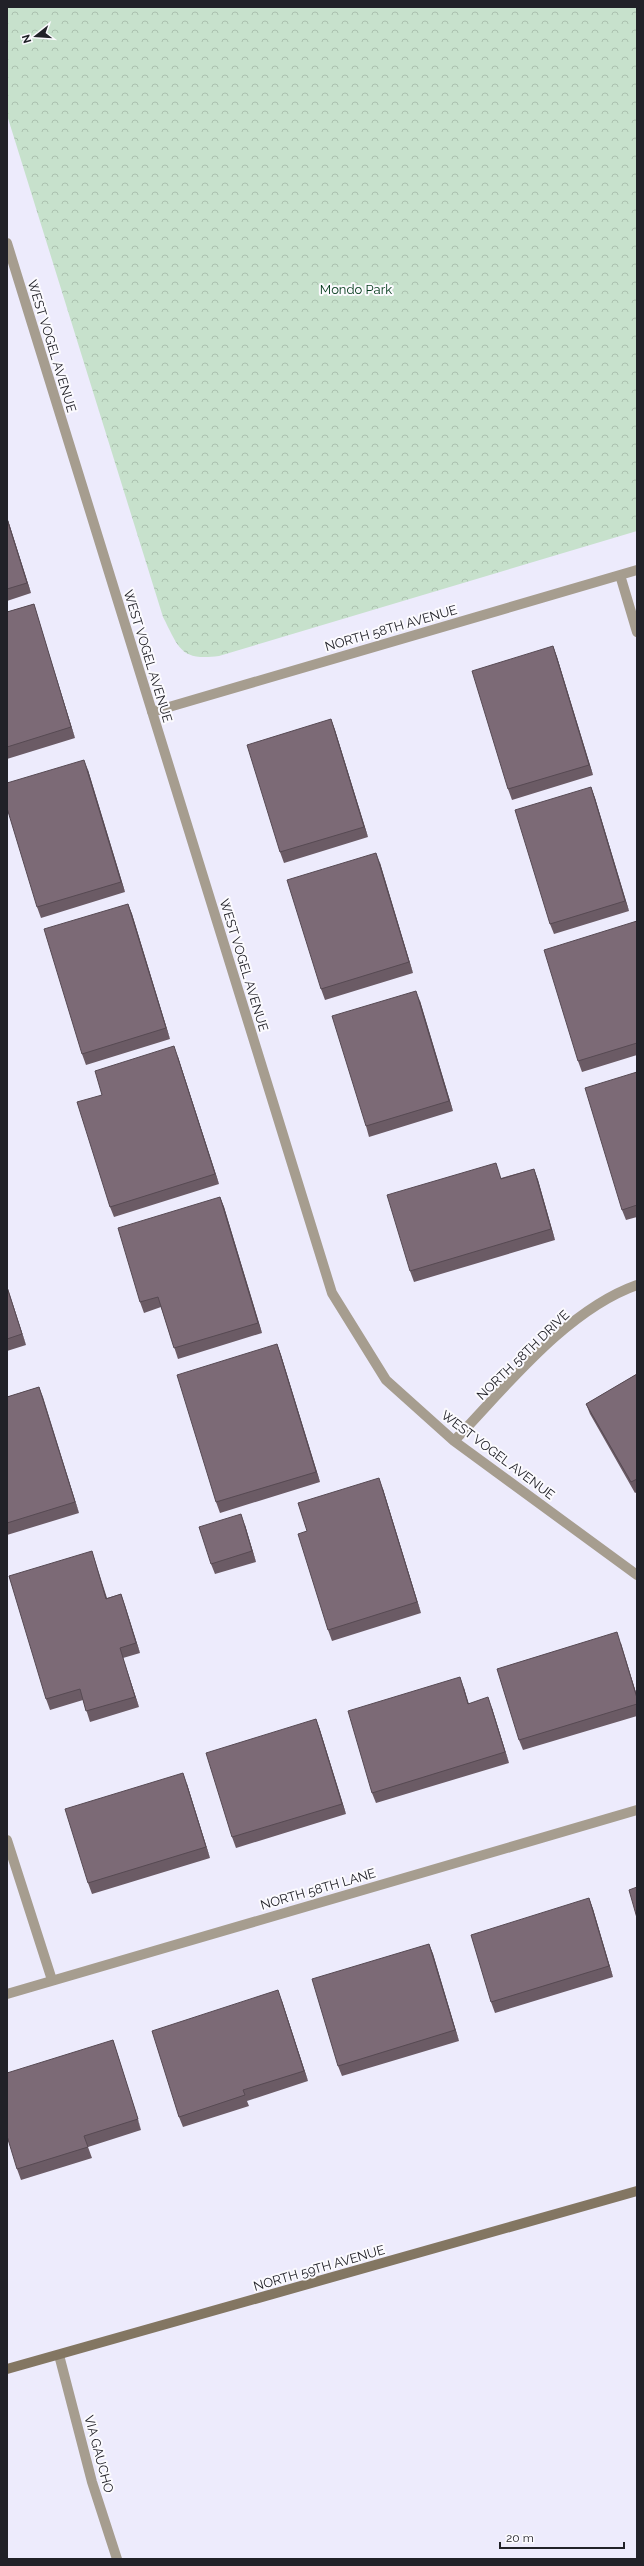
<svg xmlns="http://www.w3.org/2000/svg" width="644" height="2566" font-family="Raleway,sans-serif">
  <defs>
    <pattern id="park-crowns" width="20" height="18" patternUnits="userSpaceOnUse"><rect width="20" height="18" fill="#c7e1cc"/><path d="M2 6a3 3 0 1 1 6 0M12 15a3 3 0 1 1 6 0" fill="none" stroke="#abc1af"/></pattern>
  </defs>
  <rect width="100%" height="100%" fill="#edebfc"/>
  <path fill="url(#park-crowns)" d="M7,7H637V531L219,656C180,661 179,648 163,617L7,115Z"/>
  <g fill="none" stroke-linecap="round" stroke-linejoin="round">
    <path stroke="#a69d8f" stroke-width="10" d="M7,243L332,1293L386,1380L454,1441L637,1575
      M620,575L637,632
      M152,712L637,570
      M454,1441C505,1388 566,1310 637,1285
      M7,1840L52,1980
      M7,1994L637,1810
      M59,2355L92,2482L117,2559"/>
    <path stroke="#837662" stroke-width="10" d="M7,2369L637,2191"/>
  </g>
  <path fill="#6b5b65" d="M7,517L31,593L7,601Z
    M34,604L37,615L75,738L7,759V612Z
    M553,646L557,657L593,775L512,800L508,789Z
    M331,719L335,730L368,837L284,863L280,852Z
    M88,770L125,892L41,918L37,907Z
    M591,787L595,798L629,911L554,934L550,924Z
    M380,863L413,973L325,1000L321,989Z
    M128,904L132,914L170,1039L86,1065L82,1054Z
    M637,921V1055L582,1072L578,1061Z
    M420,1001L453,1111L369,1137L366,1126Z
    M178,1057L219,1184L114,1217L110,1207L102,1095Z
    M637,1072V1217L626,1220L622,1210Z
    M534,1169L538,1180L555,1240L414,1282L410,1271L501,1178Z
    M220,1197L224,1207L262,1333L178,1359L161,1307L144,1313L140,1302Z
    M7,1286L26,1345L7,1351Z
    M277,1344L281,1355L320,1482L220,1513L216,1502Z
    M637,1374V1492L635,1493L590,1414L586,1404Z
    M39,1387L79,1513L7,1535V1397Z
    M383,1489L421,1613L332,1641L328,1630L307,1531Z
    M245,1525L256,1562L215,1574L211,1564Z
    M92,1551L107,1598L121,1594L140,1653L123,1658L139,1707L90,1722L83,1700L50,1710L46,1699Z
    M621,1643L637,1696V1716L523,1750L519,1740Z
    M464,1688L468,1703L492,1708L509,1763L376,1803L372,1793Z
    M316,1719L320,1730L346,1814L236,1848L232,1837Z
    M187,1784L210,1858L92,1894L88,1883Z
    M589,1898L593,1909L613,1977L495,2013L491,2002Z
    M429,1944L433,1954L459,2041L342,2076L338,2066Z
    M282,2001L308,2081L247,2101L249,2106L183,2127L179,2117Z
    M113,2040L141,2130L88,2147L92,2158L21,2180L17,2169Z"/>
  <path fill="#574a53" d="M7,517L31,593L27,583L7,519Z
    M34,604L37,615L75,738L71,727Z
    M553,646L557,657L593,775L589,765Z
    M331,719L335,730L368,837L364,827Z
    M84,760L88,770L125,892L121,882Z
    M591,787L595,798L629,911L625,901Z
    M376,853L380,863L413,973L409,962Z
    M128,904L132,914L170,1039L166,1028Z
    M416,991L420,1001L453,1111L449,1101Z
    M174,1046L178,1057L219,1184L215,1174Z
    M534,1169L538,1180L555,1240L551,1229Z
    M220,1197L224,1207L262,1333L258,1323Z
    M7,1286L26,1345L22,1334Z
    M277,1344L281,1355L320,1482L316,1472Z
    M39,1387L43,1397L79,1513L75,1502Z
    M379,1478L383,1489L421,1613L417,1602Z
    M241,1514L245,1525L256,1562L252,1551Z
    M92,1551L95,1562L110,1609L106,1599Z
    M121,1594L125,1605L140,1653L136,1643Z
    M617,1632L637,1696V1698Z
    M120,1648L123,1658L139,1707L135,1697Z
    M460,1677L464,1688L472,1714L468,1704Z
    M488,1697L492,1708L509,1763L505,1752Z
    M316,1719L320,1730L346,1814L342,1804Z
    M183,1773L187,1784L210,1858L206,1847Z
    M589,1898L593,1909L613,1977L609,1966Z
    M429,1944L433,1954L459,2041L455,2030Z
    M278,1990L282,2001L308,2081L304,2071Z
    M113,2040L116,2050L141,2130L138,2119Z"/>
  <path fill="#7c6a76" stroke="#574a53" d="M7,519L27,583L7,589Z
    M34,604L71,727L7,747V612Z
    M553,646L589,765L508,789L472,671Z
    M331,719L364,827L280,852L247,745Z
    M84,760L121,882L37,907L7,808V783Z
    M591,787L625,901L550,924L515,810Z
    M376,853L409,962L321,989L287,880Z
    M128,904L166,1028L82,1054L44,929Z
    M637,921V1043L578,1061L544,950Z
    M416,991L449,1101L366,1126L332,1016Z
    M174,1046L215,1174L110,1207L77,1102L102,1095L95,1071Z
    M637,1072V1205L622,1210L585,1088Z
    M496,1163L501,1179L534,1169L551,1229L410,1271L387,1195Z
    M220,1197L258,1323L174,1348L158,1297L140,1302L118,1228Z
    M7,1287L22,1334L7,1339Z
    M277,1344L316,1472L216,1502L177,1375Z
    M637,1374V1479L631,1482L586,1404Z
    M39,1387L75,1502L7,1523V1397Z
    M379,1478L417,1602L328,1630L298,1534L307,1531L298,1503Z
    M241,1514L252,1551L211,1564L199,1527Z
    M92,1551L106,1599L121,1594L136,1643L120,1648L135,1697L86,1711L80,1689L46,1699L9,1576Z
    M617,1632L637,1698V1704L519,1740L497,1669Z
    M460,1677L468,1704L488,1697L505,1752L372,1793L348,1711Z
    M316,1719L342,1804L232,1837L206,1753Z
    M183,1773L206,1847L88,1883L65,1809Z
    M637,1887V1918L629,1890Z
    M589,1898L609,1966L491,2002L471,1935Z
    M429,1944L455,2030L338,2066L312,1979Z
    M278,1990L304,2071L243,2090L245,2095L179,2117L152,2031Z
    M113,2040L138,2119L84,2136L88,2147L17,2169L7,2136V2073Z"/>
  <g text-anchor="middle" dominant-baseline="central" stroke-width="4" stroke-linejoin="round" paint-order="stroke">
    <g font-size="13" fill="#023a19" stroke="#fbfafe">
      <text x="356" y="289">Mondo Park</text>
    </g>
    <g font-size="13" fill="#212128" stroke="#fbfafe">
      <text transform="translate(52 346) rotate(73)">WEST VOGEL AVENUE</text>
      <text transform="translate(391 628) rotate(-16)">NORTH 58TH AVENUE</text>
      <text transform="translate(148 656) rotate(73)">WEST VOGEL AVENUE</text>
      <text transform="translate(244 965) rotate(73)">WEST VOGEL AVENUE</text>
      <text transform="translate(523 1355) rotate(-44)">NORTH 58TH DRIVE</text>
      <text transform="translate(498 1455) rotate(37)">WEST VOGEL AVENUE</text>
      <text transform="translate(318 1889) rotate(-16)">NORTH 58TH LANE</text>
      <text transform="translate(319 2268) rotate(-16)">NORTH 59TH AVENUE</text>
      <text transform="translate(99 2454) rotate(75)">VIA GAUCHO</text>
    </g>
  </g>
  <rect width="644" height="2566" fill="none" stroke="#212128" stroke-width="16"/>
  <g transform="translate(36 36) rotate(253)" stroke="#fbfafe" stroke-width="3" paint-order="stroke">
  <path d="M0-3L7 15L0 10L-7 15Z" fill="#212128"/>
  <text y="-6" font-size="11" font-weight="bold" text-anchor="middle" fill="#212128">N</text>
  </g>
  <path d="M500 2542v6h124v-6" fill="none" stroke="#212128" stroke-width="2"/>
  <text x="506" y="2542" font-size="12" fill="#212128" stroke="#fbfafe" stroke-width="3" paint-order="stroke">20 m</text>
</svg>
